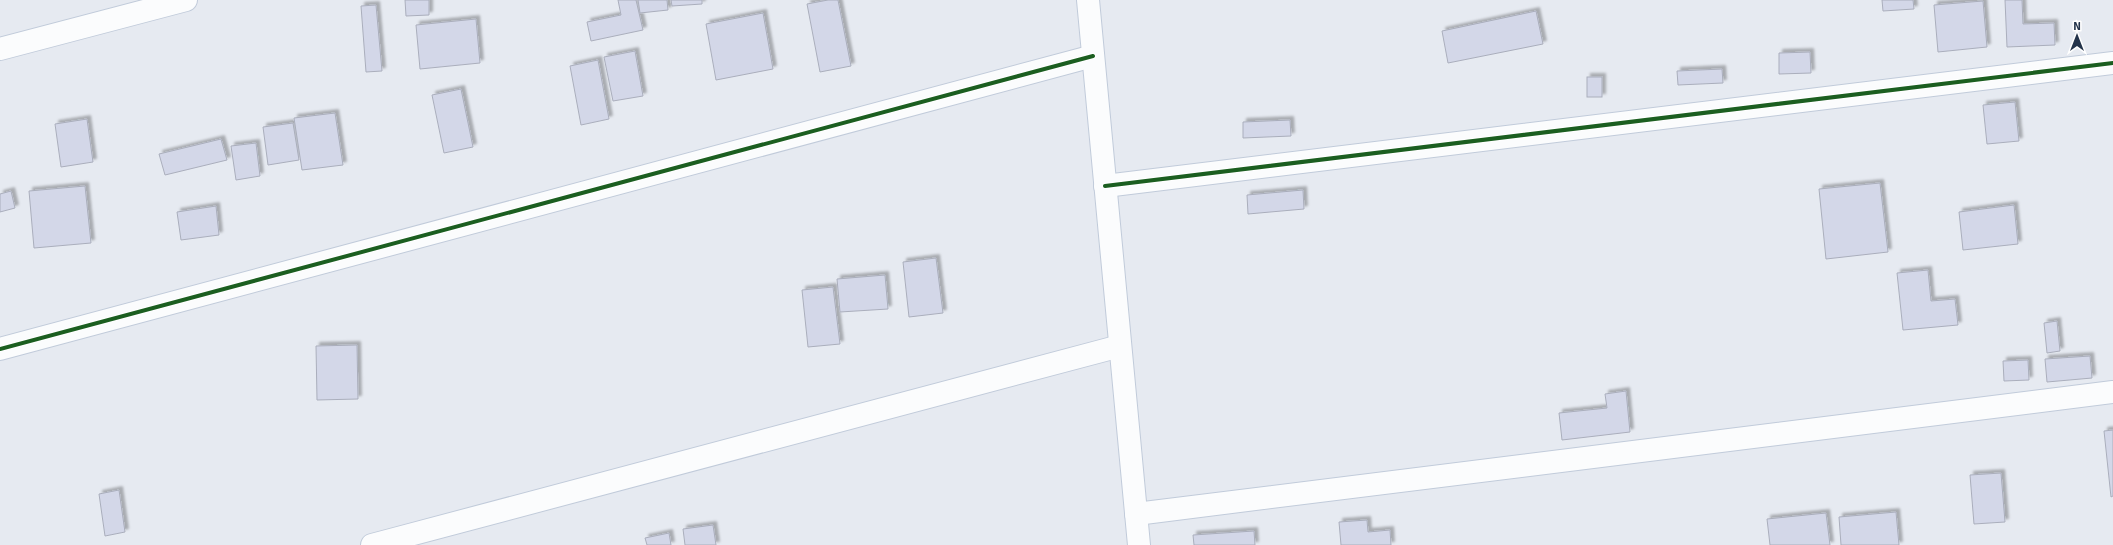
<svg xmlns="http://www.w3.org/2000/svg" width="2113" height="545" font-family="Signika,sans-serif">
	<defs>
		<filter id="shadow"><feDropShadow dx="3.5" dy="-3.5" stdDeviation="1" flood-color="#0004"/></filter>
	</defs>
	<rect width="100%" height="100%" fill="#e6eaf1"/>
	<g fill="#d3d7e8" stroke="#aaaebc" filter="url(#shadow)">
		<polygon points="405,0 429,0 429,15 406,16"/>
		<polygon points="618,0 636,0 643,30 591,41 587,22 621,15"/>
		<polygon points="638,0 667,0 668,10 640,13"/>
		<polygon points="671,0 702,0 702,4 672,6"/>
		<polygon points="828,0 838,0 851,66 820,72 807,4"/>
		<polygon points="1882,0 1913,0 1914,9 1883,11"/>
		<polygon points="2005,0 2022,0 2023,24 2054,23 2055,45 2007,47"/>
		<polygon points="1983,1 1987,47 1938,52 1934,5"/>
		<polygon points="376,5 382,71 366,72 361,6"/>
		<polygon points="1536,11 1543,44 1448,63 1442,31"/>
		<polygon points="763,13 773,69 716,80 706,24"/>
		<polygon points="476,19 480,63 420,69 416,25"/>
		<polygon points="635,51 643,96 613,101 604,57"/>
		<polygon points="1810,52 1811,73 1779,74 1779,53"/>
		<polygon points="598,60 609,119 581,125 570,66"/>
		<polygon points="1722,69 1723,83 1678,85 1677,71"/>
		<rect x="1587" y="77" width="15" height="20"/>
		<polygon points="461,89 473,147 444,153 432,95"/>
		<polygon points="2015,102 2019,141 1987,144 1983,105"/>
		<polygon points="335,113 343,165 302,170 294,118"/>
		<polygon points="87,119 93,162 61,167 55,124"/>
		<polygon points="1290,120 1291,136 1243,138 1243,122"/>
		<polygon points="293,123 299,160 268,165 263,127"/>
		<polygon points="221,139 227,160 165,175 159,154"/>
		<polygon points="256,143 260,176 236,180 231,146"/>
		<polygon points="1880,183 1888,252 1826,259 1819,189"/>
		<polygon points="85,186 91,243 34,248 29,191"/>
		<polygon points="1303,190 1304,209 1248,214 1247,195"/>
		<polygon points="11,191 15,208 0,212 0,194"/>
		<polygon points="2014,205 2018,244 1963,250 1959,212"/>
		<polygon points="216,206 219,235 181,240 177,212"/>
		<polygon points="936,258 943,313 909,317 903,262"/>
		<polygon points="1928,270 1931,301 1955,299 1958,325 1903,330 1897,273"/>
		<polygon points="885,275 888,309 840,312 837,279"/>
		<polygon points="833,287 840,344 808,347 802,290"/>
		<polygon points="2057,321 2060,351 2047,353 2044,323"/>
		<polygon points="357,345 358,399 317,400 316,346"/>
		<polygon points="2090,356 2092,378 2047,382 2045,359"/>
		<polygon points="2028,360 2029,380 2004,381 2003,361"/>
		<polygon points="1626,391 1630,432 1562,440 1559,413 1607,408 1605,394"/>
		<polygon points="2113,430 2113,496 2111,497 2104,431"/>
		<polygon points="2001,473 2005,522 1974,524 1970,475"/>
		<polygon points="119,490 125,532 105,536 99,494"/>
		<polygon points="1896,512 1899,545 1841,545 1839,517"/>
		<polygon points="1826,513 1830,545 1770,545 1767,519"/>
		<polygon points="1367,520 1368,532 1390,530 1391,545 1341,545 1339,522"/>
		<polygon points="713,525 716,545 685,545 683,529"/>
		<polygon points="1254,531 1255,545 1194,545 1193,535"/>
		<polygon points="669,533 671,545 647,545 645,538"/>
	</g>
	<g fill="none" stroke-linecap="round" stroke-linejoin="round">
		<defs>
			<g id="minor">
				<polyline points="1088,0 1139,545"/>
				<polyline points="0,49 186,0"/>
				<polyline points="1105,186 2113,63"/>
				<polyline points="0,349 1093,56"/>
				<polyline points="1136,514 2113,392"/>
				<polyline points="372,545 1120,346"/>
			</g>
		</defs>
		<use href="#minor" stroke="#c1cbda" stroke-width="24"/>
		<use href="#minor" stroke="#fbfcfd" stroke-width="22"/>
		<defs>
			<g id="cycleway">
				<polyline points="1105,186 2113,63"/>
				<polyline points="0,349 1093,56"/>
			</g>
		</defs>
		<use href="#cycleway" stroke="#fff" stroke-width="6"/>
		<use href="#cycleway" stroke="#1b5e20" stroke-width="4"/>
	</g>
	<g transform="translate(2077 36)" stroke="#ffffff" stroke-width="3" paint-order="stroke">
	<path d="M0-3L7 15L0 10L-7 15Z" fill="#24344b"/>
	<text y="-6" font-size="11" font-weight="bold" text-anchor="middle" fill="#24344b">N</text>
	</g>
</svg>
